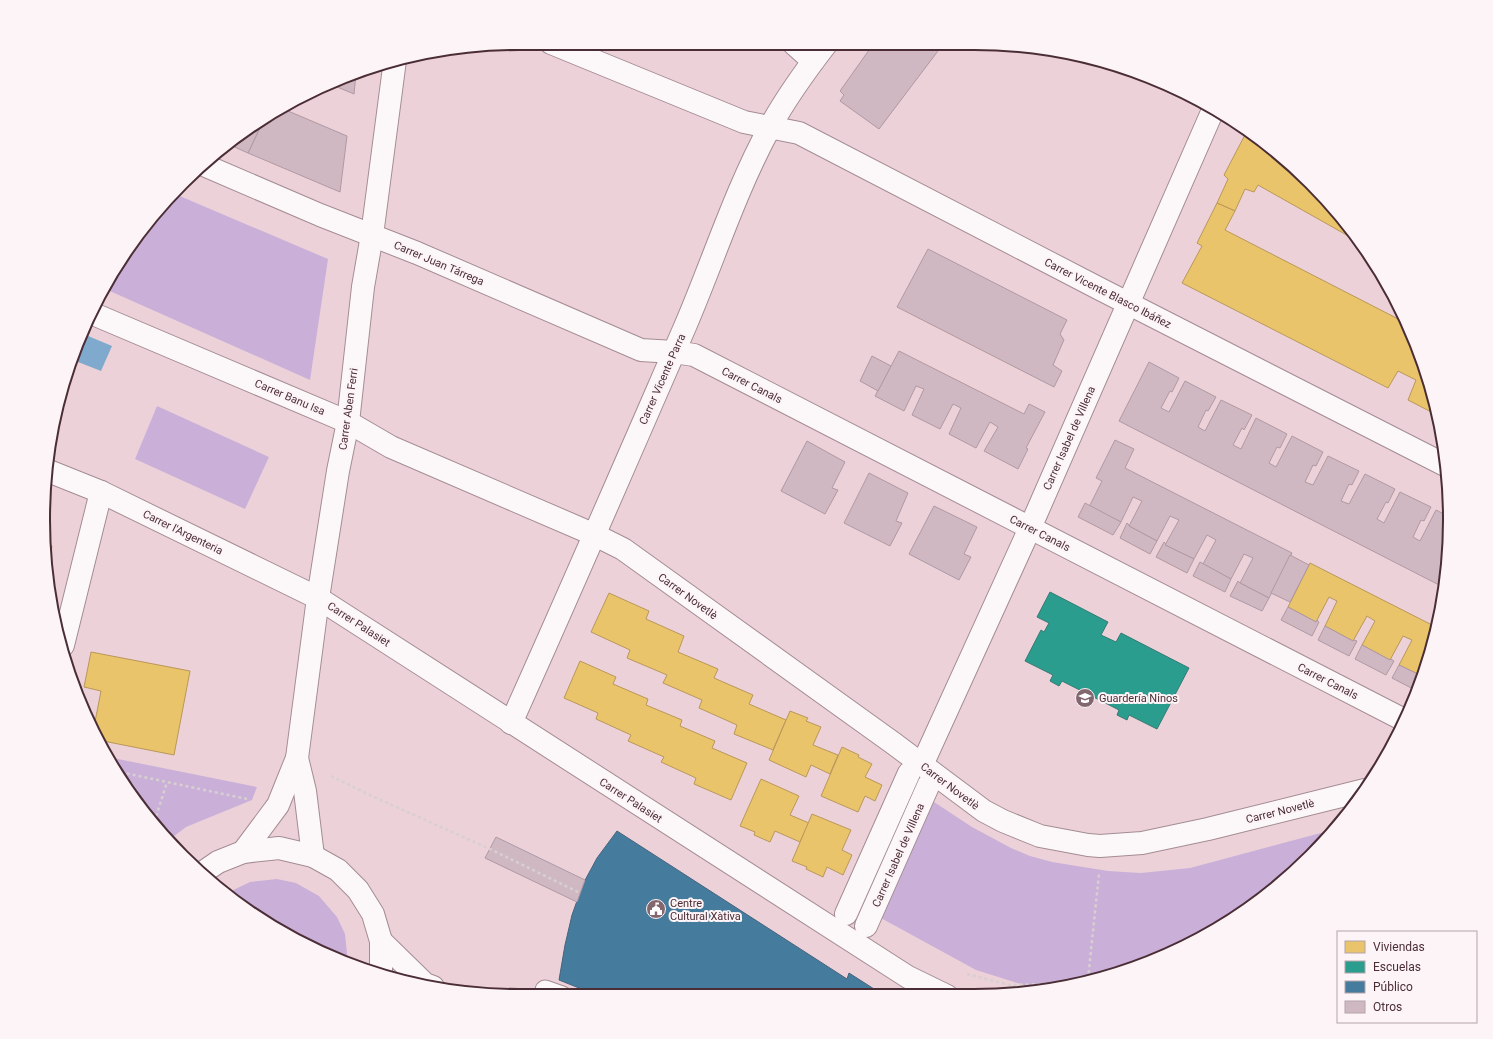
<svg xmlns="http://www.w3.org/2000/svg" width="1493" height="1039" font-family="Roboto,sans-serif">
	<rect width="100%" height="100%" fill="#ecd2d8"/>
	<g fill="#cab0d8">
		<polygon points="175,194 328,259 310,380 103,288 107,281 161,206"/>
		<polygon points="157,406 269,457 245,509 135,459"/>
		<polygon points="108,757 257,787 252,800 186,827 169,840 123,784"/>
		<polygon points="934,802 972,827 1011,848 1030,856 1052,862 1108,871 1141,873 1190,868 1332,830 1310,857 1238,916 1184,947 1066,987 1040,990 976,970 879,917"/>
		<polygon points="277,879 296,883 319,896 337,917 345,934 348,963 337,960 255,916 227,893 250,882"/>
	</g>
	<polygon fill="#80a9ce" points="81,333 112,346 101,371 73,360"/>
	<g fill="#e9c46a" stroke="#ba975a">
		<polygon points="1247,131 1263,141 1311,183 1359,242 1258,185 1254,192 1245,189 1235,211 1217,203 1228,179 1224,175"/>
		<polygon points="1217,203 1235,211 1225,230 1406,323 1414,337 1437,415 1408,400 1416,380 1398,371 1388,388 1182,283 1202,246 1197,243"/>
		<polygon points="46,545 52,546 48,569"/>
		<polygon points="1310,563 1436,627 1422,676 1399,665 1412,640 1403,636 1390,660 1362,645 1375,621 1367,616 1353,641 1325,626 1337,601 1329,597 1316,622 1288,607"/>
		<polygon points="609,593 649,611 646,619 684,636 678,652 718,669 714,678 753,695 749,704 786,720 773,750 734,734 737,725 699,708 702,700 663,683 667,675 627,658 630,650 591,632"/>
		<polygon points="91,652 190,671 174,755 98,740 93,732 101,691 84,687"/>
		<polygon points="580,661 616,677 613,684 648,699 646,705 682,720 680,726 715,741 712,748 747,763 731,800 694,784 696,778 661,762 664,757 628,741 631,735 596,719 598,713 564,698"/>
		<polygon points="790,711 808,718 806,721 821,727 813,745 838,755 830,774 811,765 806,777 769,760"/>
		<polygon points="842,747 859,755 858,757 872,764 865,777 882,785 875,801 865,796 858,812 821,796"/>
		<polygon points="761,779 799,796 790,815 809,823 800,842 775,831 770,842 754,835 755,832 740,826"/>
		<polygon points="812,814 851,830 842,850 852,855 843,875 827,867 823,877 806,869 807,867 792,861"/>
	</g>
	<polygon fill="#2a9d8f" stroke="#347b74" points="1050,592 1108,622 1101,635 1116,642 1121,633 1189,668 1157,729 1129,715 1127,720 1117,715 1119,710 1062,681 1059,686 1050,681 1053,675 1025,661 1041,630 1044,632 1049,623 1037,617"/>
	<polygon fill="#457b9d" stroke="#47647e" points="617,831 847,979 849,973 885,996 599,996 559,980 565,945 572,915 583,884 597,858"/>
	<g fill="#d0b8c3" stroke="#b099a3">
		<polygon points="874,43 944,43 879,129 840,101 844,95 840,91"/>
		<polygon points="356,74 354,94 330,84"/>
		<polygon points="281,108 347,136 340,192 248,153 265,117"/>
		<polygon points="265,117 248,153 230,145 255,123"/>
		<polygon points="928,249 1067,320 1060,334 1064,340 1063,342 1053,365 1062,371 1054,387 897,307"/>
		<polygon points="899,351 1024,414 1029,404 1045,412 1026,448 1028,449 1018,469 984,451 998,427 990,422 976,448 949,434 961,408 953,404 940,429 912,415 924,389 916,386 904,411 875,396"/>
		<polygon points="872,356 891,366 878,391 860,381"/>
		<polygon points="1149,362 1179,378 1172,392 1170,391 1161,408 1169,412 1185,381 1216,397 1208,411 1206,410 1198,427 1205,431 1221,400 1252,415 1244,430 1242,428 1233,445 1241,449 1256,418 1287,434 1280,448 1277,447 1269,463 1276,467 1292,436 1323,452 1316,466 1313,465 1305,482 1313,485 1328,456 1359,471 1352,485 1349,484 1341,501 1349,504 1365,474 1395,489 1388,503 1386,502 1377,519 1384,523 1400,492 1431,507 1424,521 1421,520 1413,537 1420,541 1436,510 1450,517 1443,587 1119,421"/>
		<polygon points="1115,440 1134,449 1125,468 1292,553 1269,598 1240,583 1253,558 1244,554 1231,579 1203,564 1216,540 1207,535 1194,559 1165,545 1179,520 1170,516 1157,541 1129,526 1142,501 1133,497 1121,522 1089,507 1102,481 1096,478"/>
		<polygon points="807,441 845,462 832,488 838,490 825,514 781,491"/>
		<polygon points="869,473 908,493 896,521 902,523 890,546 844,523"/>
		<polygon points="1085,503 1121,522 1113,535 1078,517"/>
		<polygon points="934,506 977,527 964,554 971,557 959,580 909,554"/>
		<polygon points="1127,523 1129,525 1129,526 1157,541 1150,554 1120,538"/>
		<polygon points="1164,542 1166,544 1165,545 1194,559 1187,573 1156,557"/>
		<polygon points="1290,555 1309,565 1290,602 1271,593"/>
		<polygon points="1200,562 1231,579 1225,592 1193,576"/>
		<polygon points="1238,581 1240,583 1269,598 1262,611 1230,596"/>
		<polygon points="1288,607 1316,622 1317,620 1319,622 1312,636 1281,620"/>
		<polygon points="1325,626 1353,641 1354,640 1357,641 1349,656 1318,640"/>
		<polygon points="1362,645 1390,660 1391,659 1394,661 1386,675 1355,659"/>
		<polygon points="1399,665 1422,676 1417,691 1392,678"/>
		<polygon points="496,837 585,880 577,902 485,858"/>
	</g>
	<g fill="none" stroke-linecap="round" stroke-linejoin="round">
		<defs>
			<polyline id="lane" points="545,990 562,996"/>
			<g id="street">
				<polyline points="551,43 744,122 799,133 1100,289 1445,465"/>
				<polyline points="793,43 813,61"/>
				<polyline points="206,166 320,215 417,253 641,350 674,352 694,355 1404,720"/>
				<polyline points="91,313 348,422 391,447 595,535 623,549 893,743 984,811 1003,821 1040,836 1088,845 1100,846 1142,843 1208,829 1365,790"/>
				<polyline points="46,470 101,492 318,598 908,977 947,996"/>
				<polyline points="63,645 101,492"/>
				<path d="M511,723C570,592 627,460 684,329C713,262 735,191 770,127C786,98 806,70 827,43"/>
				<polyline points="297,758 305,791 313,856"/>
				<polyline points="922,765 1030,528 1213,110"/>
				<polyline points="243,852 278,805 297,758 318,598 338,471 348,422 363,287 372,235 395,60"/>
				<polyline points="846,914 909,773"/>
				<polyline points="866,926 929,784"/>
			</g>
			<g id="secondary">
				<polyline points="202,873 218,862 243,852 279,848 313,856 338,870 358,890 373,914 381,941 381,973"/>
				<polyline points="381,941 425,984 433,987"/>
			</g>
		</defs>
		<use href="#lane" stroke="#a48c93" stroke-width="21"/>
		<use href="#street" stroke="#a48c93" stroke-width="24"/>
		<use href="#secondary" stroke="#a48c93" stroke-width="24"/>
		<g stroke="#d7cfd0" stroke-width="2.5" stroke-dasharray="3 3" stroke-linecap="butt">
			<polyline points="115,771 247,799"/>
			<polyline points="331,776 374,797 490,849 580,893"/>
			<polyline points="153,820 155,820 167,782"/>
			<polyline points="967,974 1010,985 1077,983"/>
			<polyline points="1088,979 1099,874"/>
		</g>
		<use href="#lane" stroke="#fcf8f9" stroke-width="19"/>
		<use href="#street" stroke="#fcf8f9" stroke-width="22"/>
		<use href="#secondary" stroke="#fcf8f9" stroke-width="22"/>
	</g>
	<defs>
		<symbol id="school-disc" viewBox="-11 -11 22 22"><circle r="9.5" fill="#83676f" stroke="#fcf4f6"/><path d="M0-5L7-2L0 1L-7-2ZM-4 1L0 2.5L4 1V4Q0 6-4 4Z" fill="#fff"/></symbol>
		<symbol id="civic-disc" viewBox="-11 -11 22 22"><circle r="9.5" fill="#83676f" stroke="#fcf4f6"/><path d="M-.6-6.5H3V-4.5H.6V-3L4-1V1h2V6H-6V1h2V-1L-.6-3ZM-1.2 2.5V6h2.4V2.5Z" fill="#fff"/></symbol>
	</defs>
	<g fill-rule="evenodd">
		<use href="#school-disc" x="1074" y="687" width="22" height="22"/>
		<use href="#civic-disc" x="645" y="898" width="22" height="22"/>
	</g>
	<g text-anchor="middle" stroke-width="4" stroke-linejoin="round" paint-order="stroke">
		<g font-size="11" fill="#4b2d36" stroke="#fcf4f6">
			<text transform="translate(439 263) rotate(23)" y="4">Carrer Juan Tárrega</text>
			<text transform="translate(1108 293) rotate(27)" y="4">Carrer Vicente Blasco Ibáñez</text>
			<text transform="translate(662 379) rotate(-66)" y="4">Carrer Vicente Parra</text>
			<text transform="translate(752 385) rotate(27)" y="4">Carrer Canals</text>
			<text transform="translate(290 397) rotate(23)" y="4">Carrer Banu Isa</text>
			<text transform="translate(348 409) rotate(-82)" y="4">Carrer Aben Ferri</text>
			<text transform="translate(1069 438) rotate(-66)" y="4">Carrer Isabel de Villena</text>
			<text transform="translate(183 532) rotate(26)" y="4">Carrer l'Argenteria</text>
			<text transform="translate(1040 533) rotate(27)" y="4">Carrer Canals</text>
			<text transform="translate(688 596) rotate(36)" y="4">Carrer Novetlè</text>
			<text transform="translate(359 624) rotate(33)" y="4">Carrer Palasiet</text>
			<text transform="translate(1328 681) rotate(27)" y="4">Carrer Canals</text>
			<text transform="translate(950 786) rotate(37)" y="4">Carrer Novetlè</text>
			<text transform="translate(631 800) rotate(33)" y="4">Carrer Palasiet</text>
			<text transform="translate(1280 811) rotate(-14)" y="4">Carrer Novetlè</text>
			<text transform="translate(898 855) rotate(-66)" y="4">Carrer Isabel de Villena</text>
		</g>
		<g font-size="11" fill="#4b2d36" stroke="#fcf4f6" text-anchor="start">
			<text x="1099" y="702">Guardería Ninos</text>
			<text x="670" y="907">Centre<tspan x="670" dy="13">Cultural Xàtiva</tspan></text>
		</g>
	</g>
	<path d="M0 0H1493V1039H0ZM519 50H974A469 469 0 0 1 1443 519V520A469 469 0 0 1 974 989H519A469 469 0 0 1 50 520V519A469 469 0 0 1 519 50Z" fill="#fcf4f6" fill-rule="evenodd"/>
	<path fill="none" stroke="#4b2d36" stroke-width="2" d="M519 50H974A469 469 0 0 1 1443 519V520A469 469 0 0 1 974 989H519A469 469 0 0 1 50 520V519A469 469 0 0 1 519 50Z"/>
	<rect x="1337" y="931" width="140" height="92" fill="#fcf4f6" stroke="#b5a4a9"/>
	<rect x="1345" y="941" width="20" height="12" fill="#e9c46a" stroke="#b5a4a9"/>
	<text x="1373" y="951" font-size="12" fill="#4b2d36">Viviendas</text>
	<rect x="1345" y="961" width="20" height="12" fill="#2a9d8f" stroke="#b5a4a9"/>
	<text x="1373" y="971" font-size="12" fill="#4b2d36">Escuelas</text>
	<rect x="1345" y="981" width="20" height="12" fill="#457b9d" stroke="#b5a4a9"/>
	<text x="1373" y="991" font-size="12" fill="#4b2d36">Público</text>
	<rect x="1345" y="1001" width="20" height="12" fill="#d0b8c3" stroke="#b5a4a9"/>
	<text x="1373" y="1011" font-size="12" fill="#4b2d36">Otros</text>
</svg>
